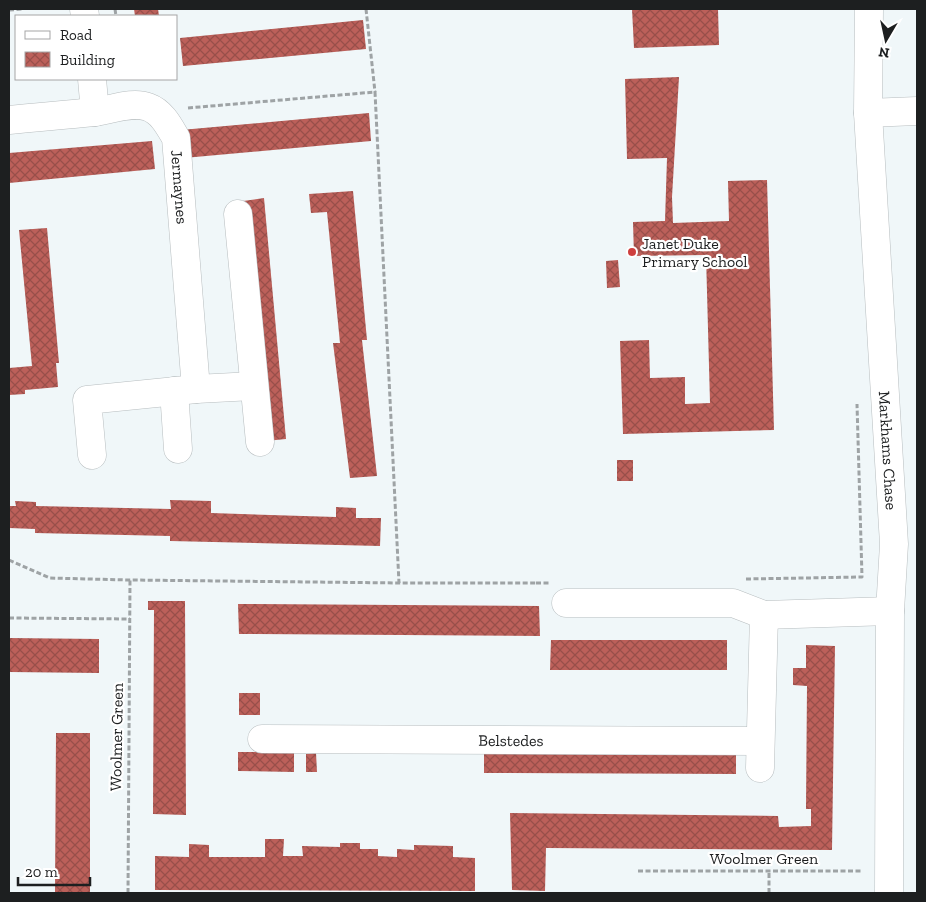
<svg xmlns="http://www.w3.org/2000/svg" width="926" height="902" font-family="'Zilla Slab',serif">
	<defs>
		<pattern id="building-cross-hatch" width="8" height="8" patternUnits="userSpaceOnUse" patternTransform="scale(1.25)"><rect width="8" height="8" fill="#bc605a"/><path d="M0 0l8 8M0 8l8-8" fill="none" stroke="#984f4a"/></pattern>
	</defs>
	<rect width="100%" height="100%" fill="#f0f7f9"/>
	<g fill="url(#building-cross-hatch)">
		<polygon points="134,9 158,9 159,16 135,16"/>
		<polygon points="632,9 718,9 719,45 634,48"/>
		<polygon points="363,20 366,49 183,66 180,38"/>
		<polygon points="679,77 672,197 673,223 729,221 728,181 767,180 774,430 623,434 620,341 649,340 650,378 685,377 685,404 710,403 706,255 634,256 633,222 665,221 667,158 627,159 625,79"/>
		<polygon points="369,113 371,141 184,158 181,130"/>
		<polygon points="152,141 155,169 9,183 9,153"/>
		<polygon points="353,191 367,340 362,340 377,476 350,478 333,343 340,343 327,212 311,213 309,194"/>
		<polygon points="264,198 286,439 266,441 243,201"/>
		<polygon points="47,228 59,363 56,363 58,387 25,390 25,394 9,395 9,368 32,366 19,230"/>
		<polygon points="618,260 620,287 607,288 606,261"/>
		<rect x="617" y="460" width="16" height="21"/>
		<polygon points="170,500 211,501 211,513 336,517 336,507 356,508 356,518 381,518 380,546 170,541 170,536 35,533 35,529 9,528 9,506 16,506 15,501 36,502 36,506 171,509"/>
		<polygon points="148,601 185,601 186,815 153,814 154,610 148,610"/>
		<polygon points="238,604 539,606 540,636 239,634"/>
		<polygon points="9,638 99,639 99,673 9,672"/>
		<polygon points="551,640 727,640 727,670 550,670"/>
		<polygon points="806,645 835,646 832,850 546,848 545,891 512,890 510,813 778,816 779,827 811,826 811,809 806,809 807,686 793,685 793,668 806,668"/>
		<rect x="239" y="693" width="21" height="22"/>
		<polygon points="56,733 90,733 90,893 55,893"/>
		<polygon points="484,751 736,754 736,774 484,773"/>
		<polygon points="238,752 294,752 294,772 238,771"/>
		<polygon points="316,753 317,772 306,772 306,754"/>
		<polygon points="265,839 284,839 283,856 303,856 302,846 340,847 340,843 360,843 360,849 378,849 378,856 397,857 397,849 414,850 414,845 453,846 453,857 475,858 475,891 155,890 155,856 189,857 189,844 209,845 209,857 265,857"/>
	</g>
	<g fill="none" stroke-linecap="round" stroke-linejoin="round">
		<defs>
			<g id="minor">
				<polyline points="84,9 85,16"/>
				<path id="s1" d="M869,9L868,113L894,544L890,611L889,893"/>
				<polyline points="92,79 95,112"/>
				<polyline points="868,113 917,111"/>
				<path id="s2" d="M9,120C37,117 66,115 94,112C111,110 132,101 148,107C162,112 169,126 176,138L196,389"/>
				<polyline points="238,214 260,442"/>
				<polyline points="174,391 178,449"/>
				<polyline points="92,455 87,400 196,389 253,386"/>
				<polyline points="566,603 733,603 764,615 890,611"/>
				<path id="s3" d="M262,739L760,741"/>
				<polyline points="760,768 764,615"/>
			</g>
		</defs>
		<use href="#minor" stroke="#b7bdbf" stroke-width="29"/>
		<g stroke="#9ea3a5" stroke-width="3" stroke-dasharray="5 2.5" stroke-linecap="butt">
			<polyline points="115,9 116,16"/>
			<polyline points="366,9 375,92"/>
			<polyline points="9,10 23,9"/>
			<polyline points="188,108 375,92 399,583"/>
			<polyline points="9,560 50,578 130,580 399,583 537,583"/>
			<polyline points="746,579 862,577 857,404"/>
			<polyline points="536,583 550,583"/>
			<polyline points="9,618 130,619"/>
			<polyline points="638,871 863,871"/>
			<polyline points="128,893 130,580"/>
			<polyline points="769,893 769,871"/>
		</g>
		<use href="#minor" stroke="#fff" stroke-width="28"/>
	</g>
	<circle fill="#ce3f3e" stroke="#fff" stroke-width="2" cx="632" cy="252" r="5"/>
	<g text-anchor="middle" stroke-width="4.5" stroke-linejoin="round" paint-order="stroke">
		<g font-size="16" fill="#1d1f20" stroke="#fff">
			<text dy="6" stroke="none"><textPath href="#s2" startOffset="232">Jermaynes</textPath></text>
			<text dy="6" stroke="none"><textPath href="#s1" startOffset="442">Markhams Chase</textPath></text>
			<text transform="translate(116 737) rotate(-89)" y="6">Woolmer Green</text>
			<text dy="6" stroke="none"><textPath href="#s3" startOffset="249">Belstedes</textPath></text>
			<text x="764" y="864">Woolmer Green</text>
		</g>
		<g font-size="16" fill="#1d1f20" stroke="#fff" text-anchor="start">
			<text x="642" y="249">Janet Duke<tspan x="642" dy="18">Primary School</tspan></text>
		</g>
	</g>
	<rect width="926" height="902" fill="none" stroke="#1d1f20" stroke-width="20"/>
	<rect x="15" y="15" width="162" height="65" fill="#ffffff" stroke="#a5a5a6"/>
	<rect x="25" y="31" width="25" height="8" fill="#ffffff" stroke="#a5a5a6"/>
	<text x="60" y="40" font-size="15" fill="#1d1f20">Road</text>
	<rect x="25" y="52" width="25" height="15" fill="url(#building-cross-hatch)" stroke="#a5a5a6"/>
	<text x="60" y="65" font-size="15" fill="#1d1f20">Building</text>
	<g transform="translate(886 40) rotate(189)" stroke="#ffffff" stroke-width="4" paint-order="stroke">
	<path d="M0-4L9 19L0 12L-9 19Z" fill="#1d1f20"/>
	<text y="-8" font-size="14" font-weight="bold" text-anchor="middle" fill="#1d1f20">N</text>
	</g>
	<path d="M18 877v8h72v-8" fill="none" stroke="#1d1f20" stroke-width="2.5"/>
	<text x="25" y="877" font-size="15" fill="#1d1f20" stroke="#ffffff" stroke-width="4" paint-order="stroke">20 m</text>
</svg>
